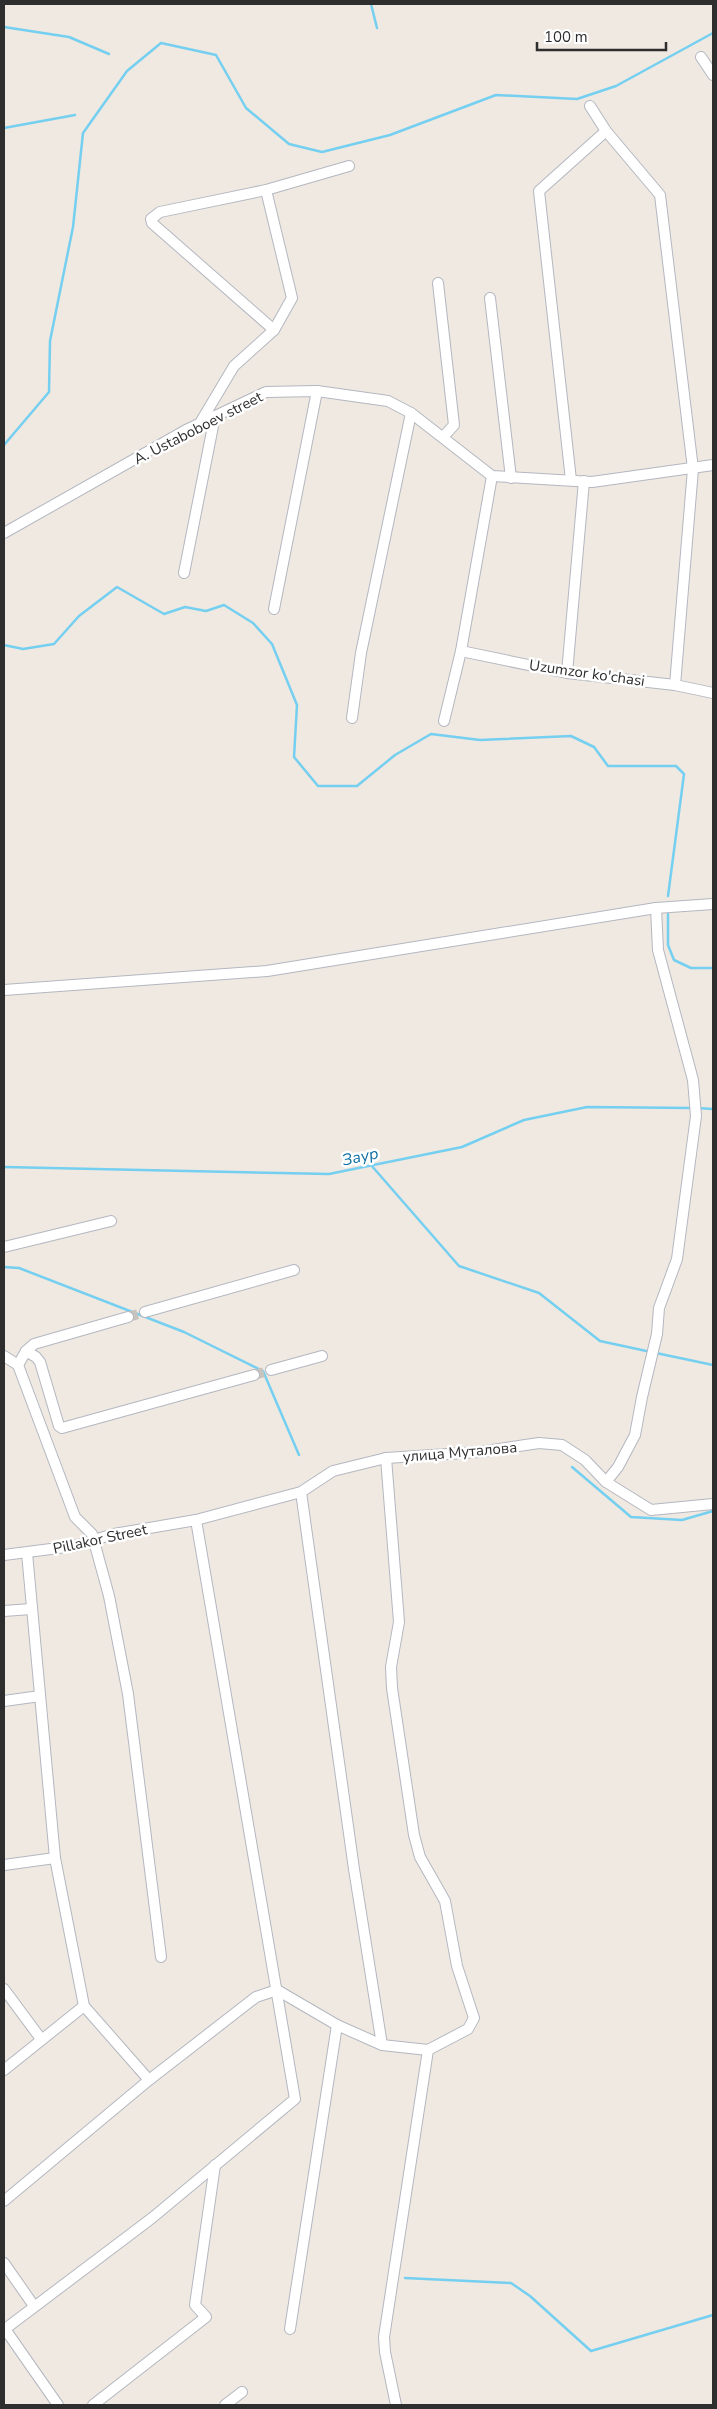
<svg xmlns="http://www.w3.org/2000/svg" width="717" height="2409" font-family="'Nunito Sans',sans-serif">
	<rect width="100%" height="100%" fill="#efe9e1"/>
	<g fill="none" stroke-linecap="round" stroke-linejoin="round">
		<g stroke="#75cff0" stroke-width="2.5">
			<polyline points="371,4 377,28"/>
			<polyline points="4,27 69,37 109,54"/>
			<polyline points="4,128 75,115"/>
			<polyline points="4,445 49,392 50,341 73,227 83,133 127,71 161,43 216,55 246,108 289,144 322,152 390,135 496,95 577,99 616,86 713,33"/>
			<polyline points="4,645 23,649 54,644 79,616 117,587 164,614 185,607 206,611 224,605 253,623 272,644 297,705 294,757 318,786 357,786 395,755 431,734 480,740 571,736 594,747 608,766 676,766 684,774 668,896"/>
			<polyline points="668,914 668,945 674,960 691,968 713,968"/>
			<polyline points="697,1108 713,1109"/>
			<polyline points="371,1165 459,1266 539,1293 600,1341 651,1352"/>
			<polyline points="4,1167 329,1174 462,1147 524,1120 587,1107 692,1108"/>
			<polyline points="4,1267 19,1268 184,1332 263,1371 299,1455"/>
			<polyline points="656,1353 713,1365"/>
			<polyline points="572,1467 631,1517 682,1520 713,1511"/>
			<polyline points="405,2278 511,2283 530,2296 591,2351 713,2315"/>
		</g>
		<g stroke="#c8c4bd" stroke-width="10" stroke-dasharray="10 5" stroke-linecap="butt">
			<polyline points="128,1317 145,1312"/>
			<polyline points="254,1375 271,1370"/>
		</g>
		<defs>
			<g id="minor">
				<polyline points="701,57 713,75"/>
				<polyline points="606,131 660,195 693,469 675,685"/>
				<polyline points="438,283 454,425 443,437"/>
				<polyline points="490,298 511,478"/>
				<polyline points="274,330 152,223 151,219 160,212 266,190 349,166"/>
				<polyline points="200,423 234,366 274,330 292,298 266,190"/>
				<polyline points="571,480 539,191 606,131 590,106"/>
				<polyline points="4,533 186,430 266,392 317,391 388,401 411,413 492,476 592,482 713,465"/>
				<polyline points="184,573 215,416"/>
				<polyline points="274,609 317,391"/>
				<polyline points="461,651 567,673 675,685 713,693"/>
				<polyline points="567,673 584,481"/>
				<polyline points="352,718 361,653 411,413"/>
				<polyline points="444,721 461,651 492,476"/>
				<polyline points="4,990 267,971 656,908 713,904"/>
				<polyline points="4,1247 111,1221"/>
				<polyline points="145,1312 294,1270"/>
				<polyline points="26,1351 36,1357 40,1362 59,1426 62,1428 254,1375"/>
				<polyline points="4,1356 18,1365 26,1351 34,1344 128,1317"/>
				<polyline points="18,1365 75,1517 92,1534 109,1596 128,1694 161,1957"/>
				<polyline points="271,1370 322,1356"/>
				<polyline points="606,1482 618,1467 635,1435 642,1397 657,1334 659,1308 677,1259 696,1116 693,1080 658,950 656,908"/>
				<polyline points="301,1492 354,1869 382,2045"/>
				<polyline points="27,1553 55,1858 84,2006 149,2080"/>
				<polyline points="4,1555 74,1546 114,1534 196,1520 301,1492 333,1471 386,1458 479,1452 539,1443 562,1445 585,1460 606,1482 651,1510 713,1504"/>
				<polyline points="4,1611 31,1609"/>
				<polyline points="4,1701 40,1696"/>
				<polyline points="4,1865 55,1858"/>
				<polyline points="4,1989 41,2039"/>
				<polyline points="4,2070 84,2006"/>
				<polyline points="4,2201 149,2080 256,1997 277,1990 337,2025 382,2045 428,2050 468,2029 474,2018 457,1966 445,1901 420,1857 414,1835 392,1688 391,1667 399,1622 386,1458"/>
				<polyline points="4,2263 34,2306"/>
				<polyline points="290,2329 337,2025"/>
				<polyline points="58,2405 5,2329 152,2218 295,2099 196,1520"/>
				<polyline points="93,2405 206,2317 195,2305 215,2165"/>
				<polyline points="225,2405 242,2392"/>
				<polyline points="396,2405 385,2352 384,2337 428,2050"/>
			</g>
		</defs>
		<use href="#minor" stroke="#b4b7c1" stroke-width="12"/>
		<use href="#minor" stroke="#fff" stroke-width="10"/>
	</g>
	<g text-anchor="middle" stroke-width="5" stroke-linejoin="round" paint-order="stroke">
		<g font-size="15" fill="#2e2e2e" stroke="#fff">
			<text transform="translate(198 428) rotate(-27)" y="5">A. Ustaboboev street</text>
			<text transform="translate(587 673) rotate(8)" y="5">Uzumzor ko'chasi</text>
			<text transform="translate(460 1452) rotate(-5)" y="5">улица Муталова</text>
			<text transform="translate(100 1539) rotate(-12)" y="5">Pillakor Street</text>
		</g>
		<g font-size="16" font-style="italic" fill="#0d6fa3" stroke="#fff">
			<text transform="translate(360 1156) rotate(-12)" y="6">Заур</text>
		</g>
	</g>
	<rect width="717" height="2409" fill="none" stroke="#2e2e2e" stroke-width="10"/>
	<path d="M537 42v8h129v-8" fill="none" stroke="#2e2e2e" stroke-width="2.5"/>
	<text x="544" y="42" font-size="15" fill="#2e2e2e" stroke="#ffffff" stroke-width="4" paint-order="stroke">100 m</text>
</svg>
